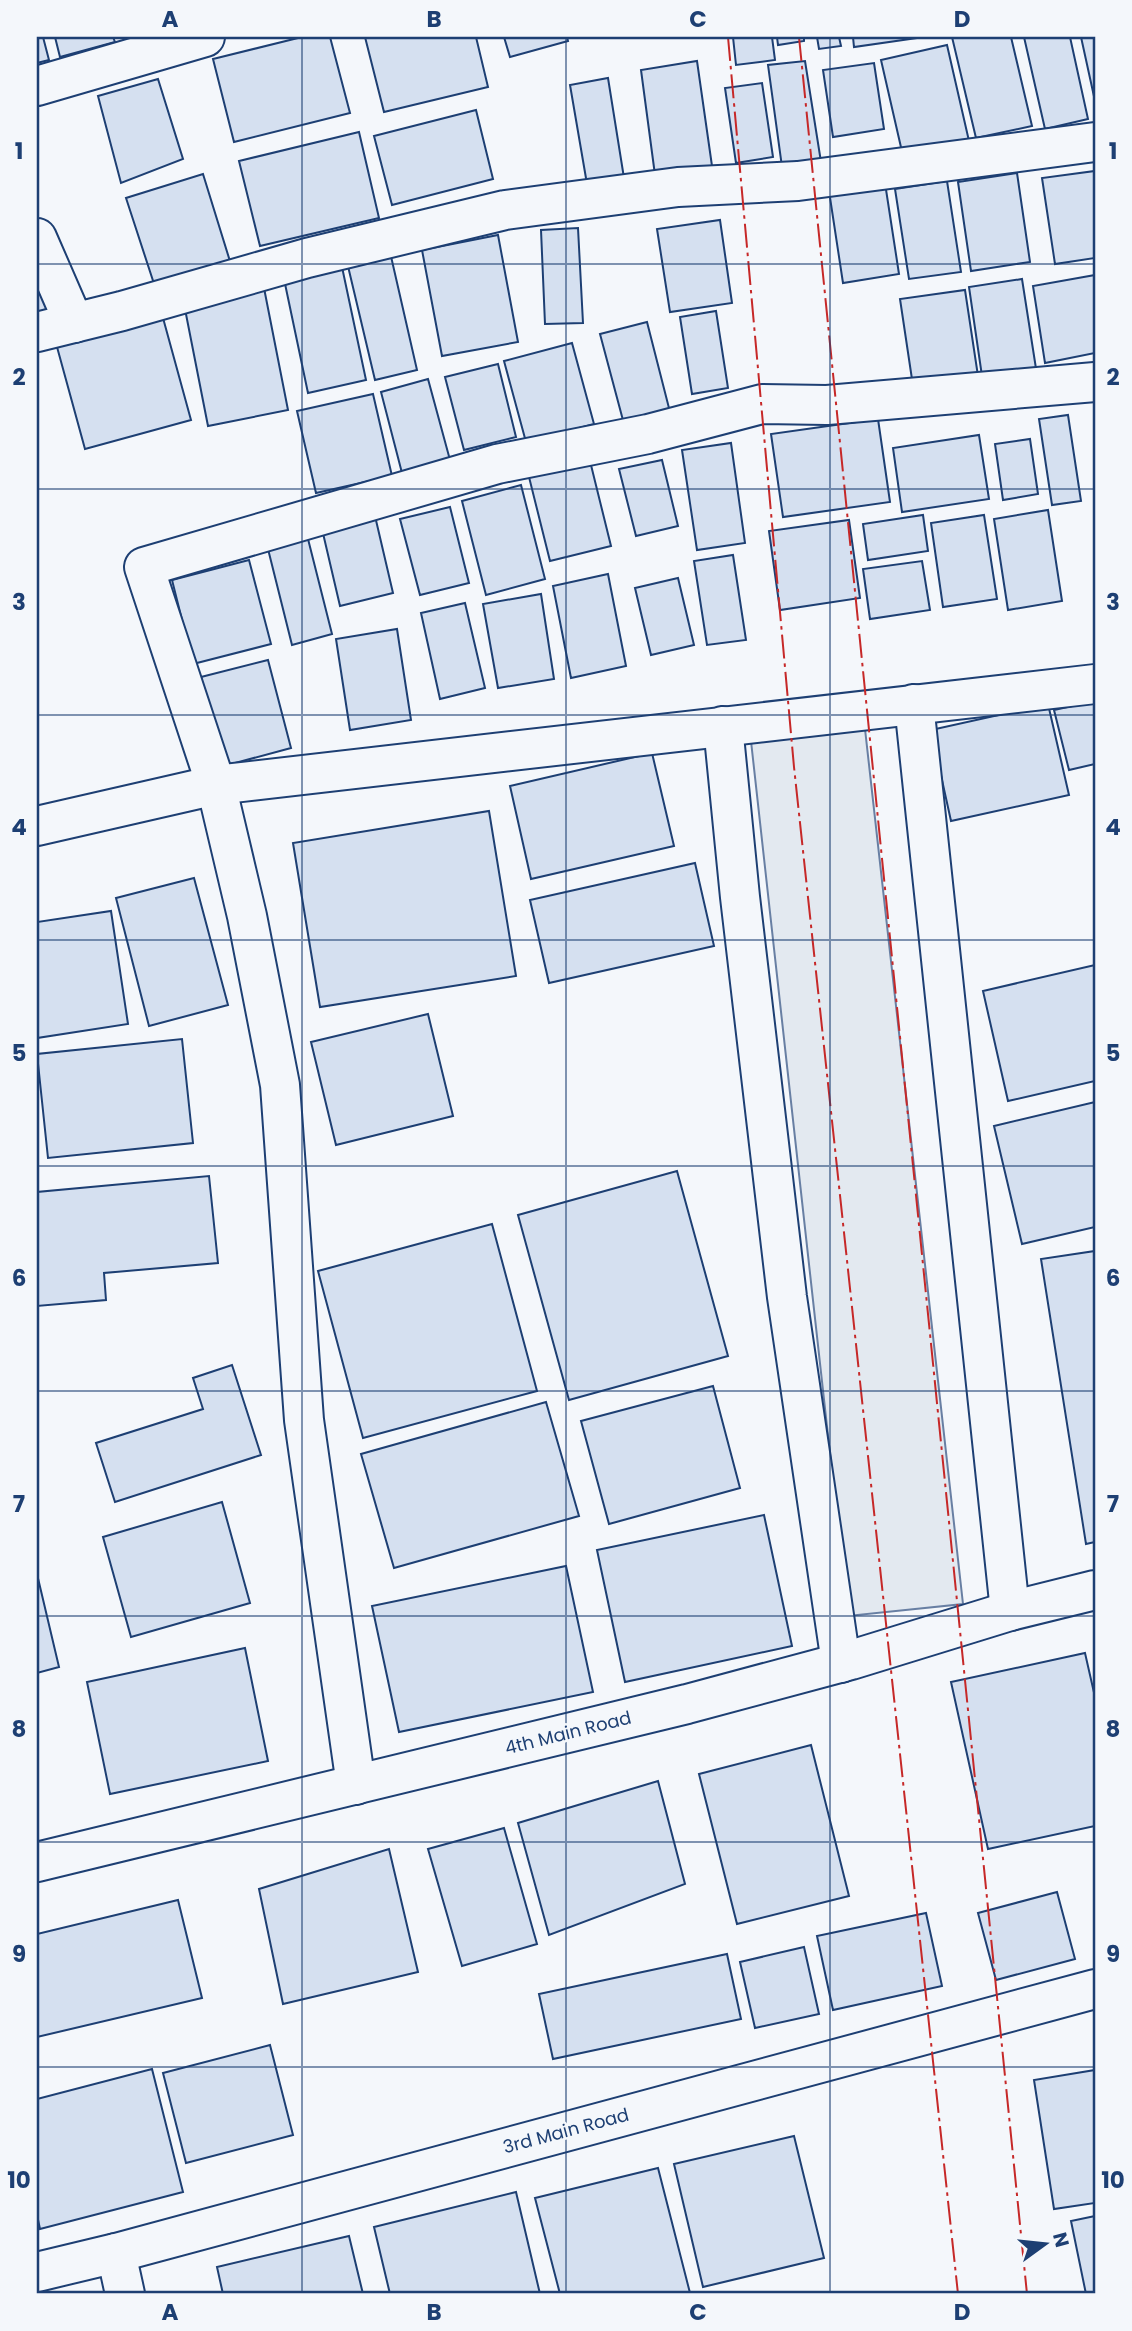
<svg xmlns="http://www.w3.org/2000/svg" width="1132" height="2331" font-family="Poppins,sans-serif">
	<rect width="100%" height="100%" fill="#f4f7fb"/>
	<polygon fill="#e3e9f0" stroke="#687fa3" stroke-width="2" points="864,720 963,1604 848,1616 750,732"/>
	<g fill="#d5e0f0" stroke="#1d3f73" stroke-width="2">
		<polygon points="37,37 43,37 49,60 37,63"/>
		<polygon points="55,37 113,37 115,42 60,57"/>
		<polygon points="302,37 330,37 350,113 234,142 213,59"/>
		<polygon points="365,37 476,37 488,87 384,112"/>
		<polygon points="504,37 567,37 568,41 510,57"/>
		<polygon points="733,37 772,37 775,60 736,65"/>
		<polygon points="777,37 804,37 804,41 778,45"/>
		<polygon points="817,37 839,37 841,46 819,49"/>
		<polygon points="853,37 924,37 854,47"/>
		<polygon points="952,37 1011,37 1032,126 976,138"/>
		<polygon points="1024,37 1070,37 1088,119 1045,129"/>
		<polygon points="1081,37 1095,37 1095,101"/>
		<polygon points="947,45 969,141 903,156 881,60"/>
		<polygon points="697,61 712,166 655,175 641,70"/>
		<polygon points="805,61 821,162 782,167 768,65"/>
		<polygon points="874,63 884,129 833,137 823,70"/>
		<polygon points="608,78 624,178 587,184 570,85"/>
		<polygon points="158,79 183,159 121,183 98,96"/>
		<polygon points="762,83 773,157 736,163 725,88"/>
		<polygon points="476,110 493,179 392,205 374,136"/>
		<polygon points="359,132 379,218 260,246 239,161"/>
		<polygon points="1095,171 1095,258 1055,264 1042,178"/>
		<polygon points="1017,173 1030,262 971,271 958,182"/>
		<polygon points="203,174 233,271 158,296 126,198"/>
		<polygon points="947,181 961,272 909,279 895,189"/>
		<polygon points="885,183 899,274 843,283 829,191"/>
		<polygon points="720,220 732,303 670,312 657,229"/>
		<polygon points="578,228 583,323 545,324 541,230"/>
		<polygon points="498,235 518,342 442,356 422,250"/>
		<polygon points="390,252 417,370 375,380 347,262"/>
		<polygon points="342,267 366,380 308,393 284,279"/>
		<polygon points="1095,275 1095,353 1045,363 1033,286"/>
		<polygon points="37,277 55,316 37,321"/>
		<polygon points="1022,279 1037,375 983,383 969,287"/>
		<polygon points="264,288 288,410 208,426 184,304"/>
		<polygon points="965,290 978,376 913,386 900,299"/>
		<polygon points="160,307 191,420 85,449 54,336"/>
		<polygon points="716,311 728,388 692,394 680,317"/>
		<polygon points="647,322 670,412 624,424 600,334"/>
		<polygon points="572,343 594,424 526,442 504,361"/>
		<polygon points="498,364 516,437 464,450 445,377"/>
		<polygon points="428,379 450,460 402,473 381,392"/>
		<polygon points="373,394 392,476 316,493 297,411"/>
		<polygon points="1068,415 1081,501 1052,505 1039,419"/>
		<polygon points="878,419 890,502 783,517 771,434"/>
		<polygon points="979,435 989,499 902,512 893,448"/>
		<polygon points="1030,439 1038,494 1003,500 995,444"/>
		<polygon points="731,443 745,543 697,550 682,450"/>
		<polygon points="662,460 678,526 636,536 619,469"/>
		<polygon points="590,461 611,546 550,561 529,477"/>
		<polygon points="521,485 545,579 486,595 462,501"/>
		<polygon points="450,507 469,583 420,595 400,519"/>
		<polygon points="1048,510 1062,601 1008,610 994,519"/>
		<polygon points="923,515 928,551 868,560 863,524"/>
		<polygon points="984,515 997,599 943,607 931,523"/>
		<polygon points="375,516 393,593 340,606 322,529"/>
		<polygon points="849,520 860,598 780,610 769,531"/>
		<polygon points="307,535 332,634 292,645 267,545"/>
		<polygon points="733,555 746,640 707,645 694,561"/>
		<polygon points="249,560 271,644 193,664 172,580"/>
		<polygon points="922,561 930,610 870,619 863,569"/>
		<polygon points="608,574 626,666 571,678 553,586"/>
		<polygon points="678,578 694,645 651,655 635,588"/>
		<polygon points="541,594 554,679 498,688 483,604"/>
		<polygon points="465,603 485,688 440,699 421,613"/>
		<polygon points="397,629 411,720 350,730 336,639"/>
		<polygon points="268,660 291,748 224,766 201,677"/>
		<polygon points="1095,701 1095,764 1069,770 1054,710"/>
		<polygon points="1048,704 1069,795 951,821 931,730"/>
		<polygon points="652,753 674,846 531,879 510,786"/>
		<polygon points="489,811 516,976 320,1007 293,843"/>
		<polygon points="695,863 714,946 549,983 530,900"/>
		<polygon points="194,878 228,1005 149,1026 116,898"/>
		<polygon points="111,911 128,1024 37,1038 37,922"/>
		<polygon points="1095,965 1095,1081 1008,1101 983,991"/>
		<polygon points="428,1014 453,1116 336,1145 311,1042"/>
		<polygon points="182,1039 193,1143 48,1158 37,1054"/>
		<polygon points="1095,1102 1095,1227 1022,1244 994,1126"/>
		<polygon points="677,1171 728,1356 569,1400 518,1215"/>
		<polygon points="209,1176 218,1263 104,1273 106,1300 37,1306 37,1192"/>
		<polygon points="492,1224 537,1391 363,1438 318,1271"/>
		<polygon points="1095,1251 1095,1542 1086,1544 1041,1259"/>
		<polygon points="232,1365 261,1455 115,1502 96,1443 203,1409 193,1378"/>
		<polygon points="713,1386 740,1488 609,1524 581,1421"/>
		<polygon points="546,1402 579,1516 394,1568 361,1454"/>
		<polygon points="222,1502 250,1603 131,1637 103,1537"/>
		<polygon points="764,1515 792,1646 625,1682 597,1550"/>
		<polygon points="566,1566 593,1692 399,1732 372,1606"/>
		<polygon points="37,1574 59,1667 37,1673"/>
		<polygon points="245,1648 268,1761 110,1794 87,1682"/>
		<polygon points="1085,1653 1095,1697 1095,1826 988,1849 951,1682"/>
		<polygon points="811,1745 849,1896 737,1924 699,1774"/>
		<polygon points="658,1781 685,1884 549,1935 518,1823"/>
		<polygon points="504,1828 537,1944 462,1966 428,1849"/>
		<polygon points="389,1849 418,1972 283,2004 259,1889"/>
		<polygon points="1057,1892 1075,1959 996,1980 978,1913"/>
		<polygon points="178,1900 202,1998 37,2037 37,1934"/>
		<polygon points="926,1913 942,1986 833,2010 817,1936"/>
		<polygon points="804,1947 819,2014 755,2028 740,1962"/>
		<polygon points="727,1954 741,2019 553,2059 539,1994"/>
		<polygon points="270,2045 293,2135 186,2163 163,2073"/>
		<polygon points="152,2069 183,2192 40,2229 37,2215 37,2099"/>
		<polygon points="1095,2070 1095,2203 1054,2209 1034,2080"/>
		<polygon points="794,2136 824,2258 703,2287 674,2164"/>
		<polygon points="658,2168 690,2293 560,2294 535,2198"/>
		<polygon points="516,2192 540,2294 390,2294 374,2227"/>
		<polygon points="1095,2216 1095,2294 1086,2294 1071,2221"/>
		<polygon points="349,2236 363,2294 223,2294 217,2267"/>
	</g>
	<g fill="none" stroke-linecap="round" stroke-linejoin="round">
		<defs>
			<g id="minor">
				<polyline points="37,86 205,37"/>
				<polyline points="37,238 74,323"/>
				<polyline points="37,332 122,311 307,258 505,210 678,187 798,181 1095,142"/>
				<polyline points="914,704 1010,1611"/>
				<polyline points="723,726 740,897 787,1297 841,1663"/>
				<polyline points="37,826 216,785 1095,684"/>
				<polyline points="356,1785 304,1420 280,1085 247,916 216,785 144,567 497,464 648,434 762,404 827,405 1095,382"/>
				<polyline points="37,1862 687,1704 851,1660 1010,1611 1095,1590"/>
				<polyline points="116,2253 125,2294"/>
				<polyline points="37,2272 116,2253 1095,1989"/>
			</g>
		</defs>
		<use href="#minor" stroke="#1d3f73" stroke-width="42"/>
		<use href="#minor" stroke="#f4f7fb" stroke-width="38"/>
		<g stroke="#c62828" stroke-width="2" stroke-dasharray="24 5 3.5 5" stroke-linecap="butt">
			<polyline points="728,37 794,767 958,2294"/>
			<polyline points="799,37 1027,2294"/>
		</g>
	</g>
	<path fill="none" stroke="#1d3f73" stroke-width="2" stroke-opacity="0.55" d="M302,37V2294M566,37V2294M830,37V2294M37,264H1095M37,489H1095M37,715H1095M37,940H1095M37,1166H1095M37,1391H1095M37,1616H1095M37,1842H1095M37,2067H1095"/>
	<g text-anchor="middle" stroke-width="5" stroke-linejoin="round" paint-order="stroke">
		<g font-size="18" fill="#1d3f73" stroke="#f4f7fb">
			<text transform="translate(568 1733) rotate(-14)" y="6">4th Main Road</text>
			<text transform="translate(566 2131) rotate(-15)" y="6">3rd Main Road</text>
		</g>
	</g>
	<rect width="1132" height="2331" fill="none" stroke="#f4f7fb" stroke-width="77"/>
	<g transform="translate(1045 2244) rotate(75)" stroke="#f4f7fb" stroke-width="5" paint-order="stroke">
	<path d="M0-5L12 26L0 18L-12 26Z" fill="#1d3f73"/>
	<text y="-10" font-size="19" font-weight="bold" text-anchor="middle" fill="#1d3f73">N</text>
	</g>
	<rect x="38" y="38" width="1056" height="2254" fill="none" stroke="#1d3f73" stroke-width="2.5"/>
	<g font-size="23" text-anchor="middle" font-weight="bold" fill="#1d3f73">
		<text x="170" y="27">A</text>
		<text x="434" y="27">B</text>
		<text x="698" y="27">C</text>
		<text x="962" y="27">D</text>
		<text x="19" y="159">1</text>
		<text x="1113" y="159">1</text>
		<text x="19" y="385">2</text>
		<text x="1113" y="385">2</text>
		<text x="19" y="610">3</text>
		<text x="1113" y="610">3</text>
		<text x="19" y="835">4</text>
		<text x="1113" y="835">4</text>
		<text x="19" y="1061">5</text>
		<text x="1113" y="1061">5</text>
		<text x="19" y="1286">6</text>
		<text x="1113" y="1286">6</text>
		<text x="19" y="1512">7</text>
		<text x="1113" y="1512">7</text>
		<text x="19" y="1737">8</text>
		<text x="1113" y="1737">8</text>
		<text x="19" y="1962">9</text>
		<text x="1113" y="1962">9</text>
		<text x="19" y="2188">10</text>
		<text x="1113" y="2188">10</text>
		<text x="170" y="2320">A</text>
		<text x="434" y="2320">B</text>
		<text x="698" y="2320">C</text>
		<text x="962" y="2320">D</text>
	</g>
</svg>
